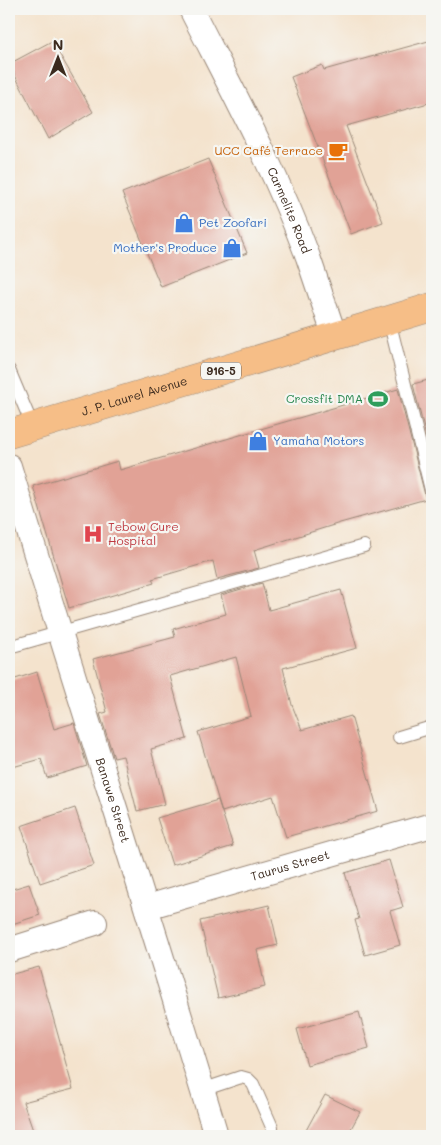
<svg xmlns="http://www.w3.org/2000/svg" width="441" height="1145" font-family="Mali,sans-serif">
	<rect width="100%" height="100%" fill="#f6f6f2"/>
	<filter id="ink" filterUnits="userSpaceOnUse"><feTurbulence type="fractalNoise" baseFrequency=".02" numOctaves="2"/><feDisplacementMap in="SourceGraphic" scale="10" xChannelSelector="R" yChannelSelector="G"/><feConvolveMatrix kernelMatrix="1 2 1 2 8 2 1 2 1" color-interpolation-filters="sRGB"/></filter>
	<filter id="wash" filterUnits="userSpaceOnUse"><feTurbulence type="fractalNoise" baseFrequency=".0096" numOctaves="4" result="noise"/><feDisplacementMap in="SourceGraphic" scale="20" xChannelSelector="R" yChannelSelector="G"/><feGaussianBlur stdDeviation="1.12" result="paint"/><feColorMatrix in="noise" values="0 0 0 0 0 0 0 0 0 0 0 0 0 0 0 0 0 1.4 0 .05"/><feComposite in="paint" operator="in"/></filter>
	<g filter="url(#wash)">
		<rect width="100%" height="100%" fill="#f4e3cd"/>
		<g id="blocks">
			<g fill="#e1a296">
				<polygon points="432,40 432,102 346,126 383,222 351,234 291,77 322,65 324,70"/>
				<polygon points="52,41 93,112 48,139 9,64"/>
				<polygon points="208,159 247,253 161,287 122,193"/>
				<polygon points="432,379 432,461 413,384"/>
				<polygon points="398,389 426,499 340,523 254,550 259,568 217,579 213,561 152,579 154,583 69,608 33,486 118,461 120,470"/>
				<polygon points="262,583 269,610 341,590 357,648 283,668 292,705 302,730 351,716 378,811 286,837 273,796 222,812 198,732 251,716 236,657 170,676 187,739 151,749 165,804 137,811 123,756 114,758 100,714 107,712 93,659 175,637 173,629 226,614 221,595"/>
				<polygon points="37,672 54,729 74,723 87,766 47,778 41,759 9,768 9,681"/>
				<polygon points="218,800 233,846 172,865 157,818"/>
				<polygon points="75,808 94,865 40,883 21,826"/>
				<polygon points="389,860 403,907 390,911 400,945 365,955 355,920 359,919 345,873"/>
				<polygon points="29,884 40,915 9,925 9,890"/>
				<polygon points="269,905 278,945 257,950 265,987 218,998 200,921"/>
				<polygon points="39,967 73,1089 23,1102 35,1136 9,1136 9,975"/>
				<polygon points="359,1012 369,1048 307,1065 297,1029"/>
				<polygon points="325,1095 360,1112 347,1136 303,1136"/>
			</g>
		</g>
	</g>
	<g filter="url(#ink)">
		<use href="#blocks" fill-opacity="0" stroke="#988676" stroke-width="1"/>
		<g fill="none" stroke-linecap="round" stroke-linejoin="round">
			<defs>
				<g id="service">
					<polyline points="389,320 432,494"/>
					<polyline points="9,370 33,427"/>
					<polyline points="9,647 364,546"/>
					<polyline points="399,737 432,727"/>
					<polyline points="202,1090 241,1077 248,1079 253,1084 272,1127"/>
				</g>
				<g id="minor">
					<path id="s1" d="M191,9C232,90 276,171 308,257C317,283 326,310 335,337"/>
					<path id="s2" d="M9,466C76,689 149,911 216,1135"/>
					<path id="s3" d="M147,907L432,825"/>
					<polyline points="9,950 95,923"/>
				</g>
				<g id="primary">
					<path id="s4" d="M9,434L432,307"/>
				</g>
			</defs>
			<use href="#service" stroke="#988676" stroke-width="14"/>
			<use href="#minor" stroke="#988676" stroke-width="26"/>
			<use href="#primary" stroke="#988676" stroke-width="29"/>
			<use href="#service" stroke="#fff" stroke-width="12"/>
			<use href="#minor" stroke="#fff" stroke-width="24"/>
			<use href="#primary" stroke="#f6be87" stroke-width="28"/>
		</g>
	</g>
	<defs>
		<symbol id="cafe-bare" viewBox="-9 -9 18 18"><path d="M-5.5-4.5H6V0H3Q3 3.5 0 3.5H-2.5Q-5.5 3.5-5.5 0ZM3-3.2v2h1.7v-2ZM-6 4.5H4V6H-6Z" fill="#e8710a" stroke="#f6f6f2" stroke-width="2.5" paint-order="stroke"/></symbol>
		<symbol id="shop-bare" viewBox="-9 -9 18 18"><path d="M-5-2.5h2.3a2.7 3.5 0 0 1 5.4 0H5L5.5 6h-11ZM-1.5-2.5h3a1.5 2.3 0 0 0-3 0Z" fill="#3f7fe0" stroke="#f6f6f2" stroke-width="2.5" paint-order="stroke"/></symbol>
		<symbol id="stadium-bare" viewBox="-9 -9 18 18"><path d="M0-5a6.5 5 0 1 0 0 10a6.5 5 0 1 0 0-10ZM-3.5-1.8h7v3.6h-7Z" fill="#2e9e5b" stroke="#f6f6f2" stroke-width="2.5" paint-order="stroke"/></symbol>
		<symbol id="hospital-bare" viewBox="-9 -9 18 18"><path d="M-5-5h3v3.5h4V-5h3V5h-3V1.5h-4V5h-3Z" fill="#e0444e" stroke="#f6f6f2" stroke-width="2.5" paint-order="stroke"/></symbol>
	</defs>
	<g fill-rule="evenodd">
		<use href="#cafe-bare" x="324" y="137" width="28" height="28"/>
		<use href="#shop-bare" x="170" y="209" width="28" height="28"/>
		<use href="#shop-bare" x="218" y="234" width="28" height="28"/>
		<use href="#stadium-bare" x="364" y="385" width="28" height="28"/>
		<use href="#shop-bare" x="244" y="427" width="28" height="28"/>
		<use href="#hospital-bare" x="79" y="520" width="28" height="28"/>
	</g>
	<g text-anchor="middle" stroke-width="4.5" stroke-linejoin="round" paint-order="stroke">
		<rect fill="#f6f6f2" stroke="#73675e" stroke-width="1" x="201" y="362.5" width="40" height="17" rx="4"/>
		<g font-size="11" font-weight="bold" fill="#3b2a1e">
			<text x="221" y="375">916-5</text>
		</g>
		<g font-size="12" fill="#c56008" stroke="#f6f6f2" text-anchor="end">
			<text x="323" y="155">UCC Café Terrace</text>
		</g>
		<g font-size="12" fill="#3b2a1e" stroke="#f6f6f2">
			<text dy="4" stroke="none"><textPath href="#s1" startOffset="224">Carmelite Road</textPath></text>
			<text dy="4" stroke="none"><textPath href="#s4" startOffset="131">J. P. Laurel Avenue</textPath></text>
			<text dy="4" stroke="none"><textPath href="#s2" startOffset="350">Banawe Street</textPath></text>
			<text dy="4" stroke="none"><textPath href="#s3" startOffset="149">Taurus Street</textPath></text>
		</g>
		<g font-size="12" fill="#366cbe" stroke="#f6f6f2" text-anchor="start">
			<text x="199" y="227">Pet Zoofari</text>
			<text x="217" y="252" text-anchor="end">Mother's Produce</text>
			<text x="273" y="445">Yamaha Motors</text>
		</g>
		<g font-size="12" fill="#27864d" stroke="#f6f6f2" text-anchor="end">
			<text x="363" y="403">Crossfit DMA</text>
		</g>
		<g font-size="12" fill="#be3a42" stroke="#f6f6f2" text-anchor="start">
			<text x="108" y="531">Tebow Cure<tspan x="108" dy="14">Hospital</tspan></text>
		</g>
	</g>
	<rect width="441" height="1145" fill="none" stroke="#f6f6f2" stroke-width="30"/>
	<g transform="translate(58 58)" stroke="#f6f6f2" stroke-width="4" paint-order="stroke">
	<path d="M0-4L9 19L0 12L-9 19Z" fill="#3b2a1e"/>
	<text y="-8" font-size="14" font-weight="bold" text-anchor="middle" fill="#3b2a1e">N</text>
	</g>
</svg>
